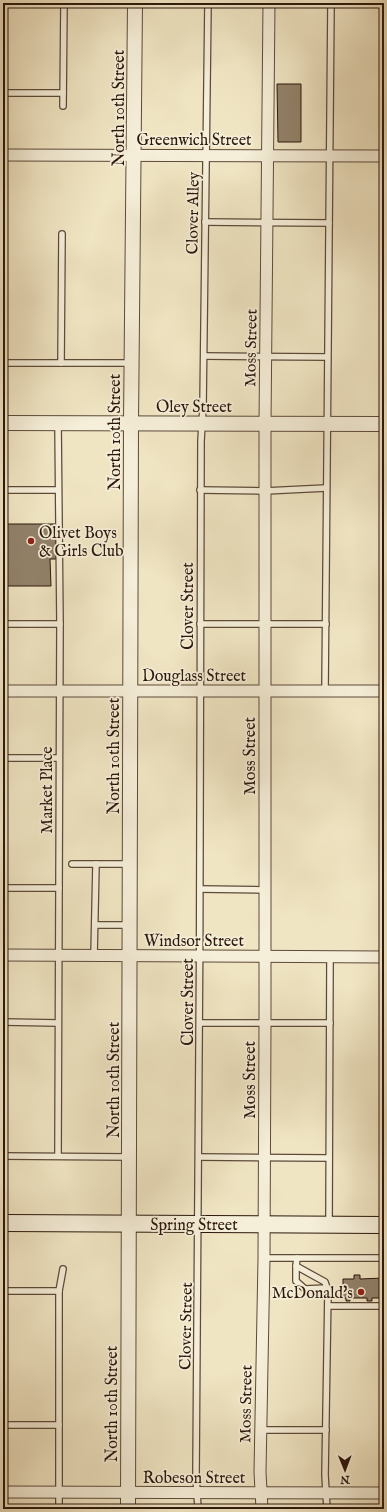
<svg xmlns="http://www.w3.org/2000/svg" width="387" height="1512" font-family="'IM FELL English',serif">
	<rect width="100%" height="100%" fill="#f0e5c3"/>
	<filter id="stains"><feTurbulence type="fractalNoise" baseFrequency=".005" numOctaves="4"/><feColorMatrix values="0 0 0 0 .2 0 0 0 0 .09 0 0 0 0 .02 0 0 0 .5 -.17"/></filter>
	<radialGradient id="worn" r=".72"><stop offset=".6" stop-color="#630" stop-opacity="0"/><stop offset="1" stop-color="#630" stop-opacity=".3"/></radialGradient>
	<g fill="#92826b" stroke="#2c170c">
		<polygon points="277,84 301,84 301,142 278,142"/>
		<polygon points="6,524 56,524 56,559 50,559 51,586 6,586"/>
		<polygon points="354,1275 360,1275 360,1279 383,1278 383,1298 372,1298 372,1301 367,1301 367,1298 350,1298 350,1301 346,1301 346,1298 340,1298 339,1286 343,1286 343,1279 354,1279"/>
	</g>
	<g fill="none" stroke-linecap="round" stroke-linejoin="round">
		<defs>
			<g id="service">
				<polyline points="3,93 63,93"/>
				<polyline points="63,106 64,3"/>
				<polyline points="205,222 329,223"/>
				<polyline points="204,356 327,357"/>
				<polyline points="3,363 132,363"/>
				<polyline points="61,363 62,234"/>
				<polyline points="3,490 58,490"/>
				<polyline points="200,490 265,491 326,488"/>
				<polyline points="3,624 60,624"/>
				<polyline points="200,624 326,624"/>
				<polyline points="325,691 331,3"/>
				<polyline points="3,758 59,758"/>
				<polyline points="72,864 130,864"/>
				<polyline points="3,888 59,888"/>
				<polyline points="200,889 265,890"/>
				<polyline points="95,925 129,925"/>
				<polyline points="94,956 96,864"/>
				<polyline points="3,1022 58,1023"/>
				<polyline points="200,1023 330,1023"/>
				<polyline points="3,1156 129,1157"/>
				<polyline points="58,1156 60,624 58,423"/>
				<polyline points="199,1157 329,1158"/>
				<polyline points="329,1223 330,957"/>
				<polyline points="264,1258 384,1258"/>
				<polyline points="297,1258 296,1266 325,1282 328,1291 325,1475 327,1509"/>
				<polyline points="296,1266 296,1281 305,1289 327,1288"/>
				<polyline points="3,1291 59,1291"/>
				<polyline points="328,1306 384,1306"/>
				<polyline points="3,1425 59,1425"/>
				<polyline points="261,1430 326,1430"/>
				<polyline points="59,1509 59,1291 63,1269"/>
				<path d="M198,1509L196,1475C200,1130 200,786 201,441L203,407L208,3"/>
			</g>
			<g id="minor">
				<polyline points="3,155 384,156"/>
				<polyline points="3,691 384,691"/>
				<polyline points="3,955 384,957"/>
				<polyline points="3,1492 384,1493"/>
				<polyline points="262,1509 260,1472 264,1258 265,1023 265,424 269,3"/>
			</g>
			<g id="tertiary">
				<polyline points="3,423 384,424"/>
				<polyline points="128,1509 131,423 135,3"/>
			</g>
			<polyline id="secondary" points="3,1223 384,1225"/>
		</defs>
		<use href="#service" stroke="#5d4a3a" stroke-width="8"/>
		<use href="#minor" stroke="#5d4a3a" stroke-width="13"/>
		<use href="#tertiary" stroke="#5d4a3a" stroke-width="16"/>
		<use href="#secondary" stroke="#2c170c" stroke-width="18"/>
		<use href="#service" stroke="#f5eed8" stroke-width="5.5"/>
		<use href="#minor" stroke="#f5eed8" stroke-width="11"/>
		<use href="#tertiary" stroke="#f5eed8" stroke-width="14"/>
		<use href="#secondary" stroke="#f5eed8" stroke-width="16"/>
	</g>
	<g fill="#8f2418" stroke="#f5eed8" stroke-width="1.5">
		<circle cx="31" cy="541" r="4"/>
		<circle cx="361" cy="1292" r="4"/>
	</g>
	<g text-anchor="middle" stroke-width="3.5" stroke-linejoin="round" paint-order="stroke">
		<g font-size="16" fill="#2c170c" stroke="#f5eed8">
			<text transform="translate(118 108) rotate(-90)" y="6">North 10th Street</text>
			<text x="194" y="145">Greenwich Street</text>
			<text transform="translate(192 213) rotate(-89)" y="6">Clover Alley</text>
			<text transform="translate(250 348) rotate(-89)" y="6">Moss Street</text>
			<text x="194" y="412">Oley Street</text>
			<text transform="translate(114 432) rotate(-90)" y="6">North 10th Street</text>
			<text transform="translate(187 606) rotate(-90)" y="6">Clover Street</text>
			<text x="194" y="681">Douglass Street</text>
			<text transform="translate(113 756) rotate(-90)" y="6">North 10th Street</text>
			<text transform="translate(249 756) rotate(-90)" y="6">Moss Street</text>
			<text transform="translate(46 790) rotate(-90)" y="6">Market Place</text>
			<text x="194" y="946">Windsor Street</text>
			<text transform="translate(187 1002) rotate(-90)" y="6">Clover Street</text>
			<text transform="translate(113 1080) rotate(-90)" y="6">North 10th Street</text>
			<text transform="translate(249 1080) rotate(-90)" y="6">Moss Street</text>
			<text x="194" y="1230">Spring Street</text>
			<text transform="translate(185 1326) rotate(-89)" y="6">Clover Street</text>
			<text transform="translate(111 1404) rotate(-90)" y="6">North 10th Street</text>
			<text transform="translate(245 1404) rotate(-89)" y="6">Moss Street</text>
			<text x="194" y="1483">Robeson Street</text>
		</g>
		<g font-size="16" fill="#2c170c" stroke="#f5eed8" text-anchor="start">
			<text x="39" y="538">Olivet Boys<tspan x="39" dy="18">&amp; Girls Club</tspan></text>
			<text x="353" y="1298" text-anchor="end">McDonald's</text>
		</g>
	</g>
	<rect width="387" height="1512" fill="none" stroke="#f0e5c3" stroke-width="16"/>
	<rect x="4" y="4" width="379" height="1504" fill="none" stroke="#2c170c" stroke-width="2"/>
	<rect x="8" y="8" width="371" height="1496" fill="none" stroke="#2c170c"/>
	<g transform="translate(345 1470) rotate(179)" stroke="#f5eed8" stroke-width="3" paint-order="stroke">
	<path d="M0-3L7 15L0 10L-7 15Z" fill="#2c170c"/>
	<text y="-6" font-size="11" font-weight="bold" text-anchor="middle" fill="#2c170c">N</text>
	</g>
	<rect width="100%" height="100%" filter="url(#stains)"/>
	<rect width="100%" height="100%" fill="url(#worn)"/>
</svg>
